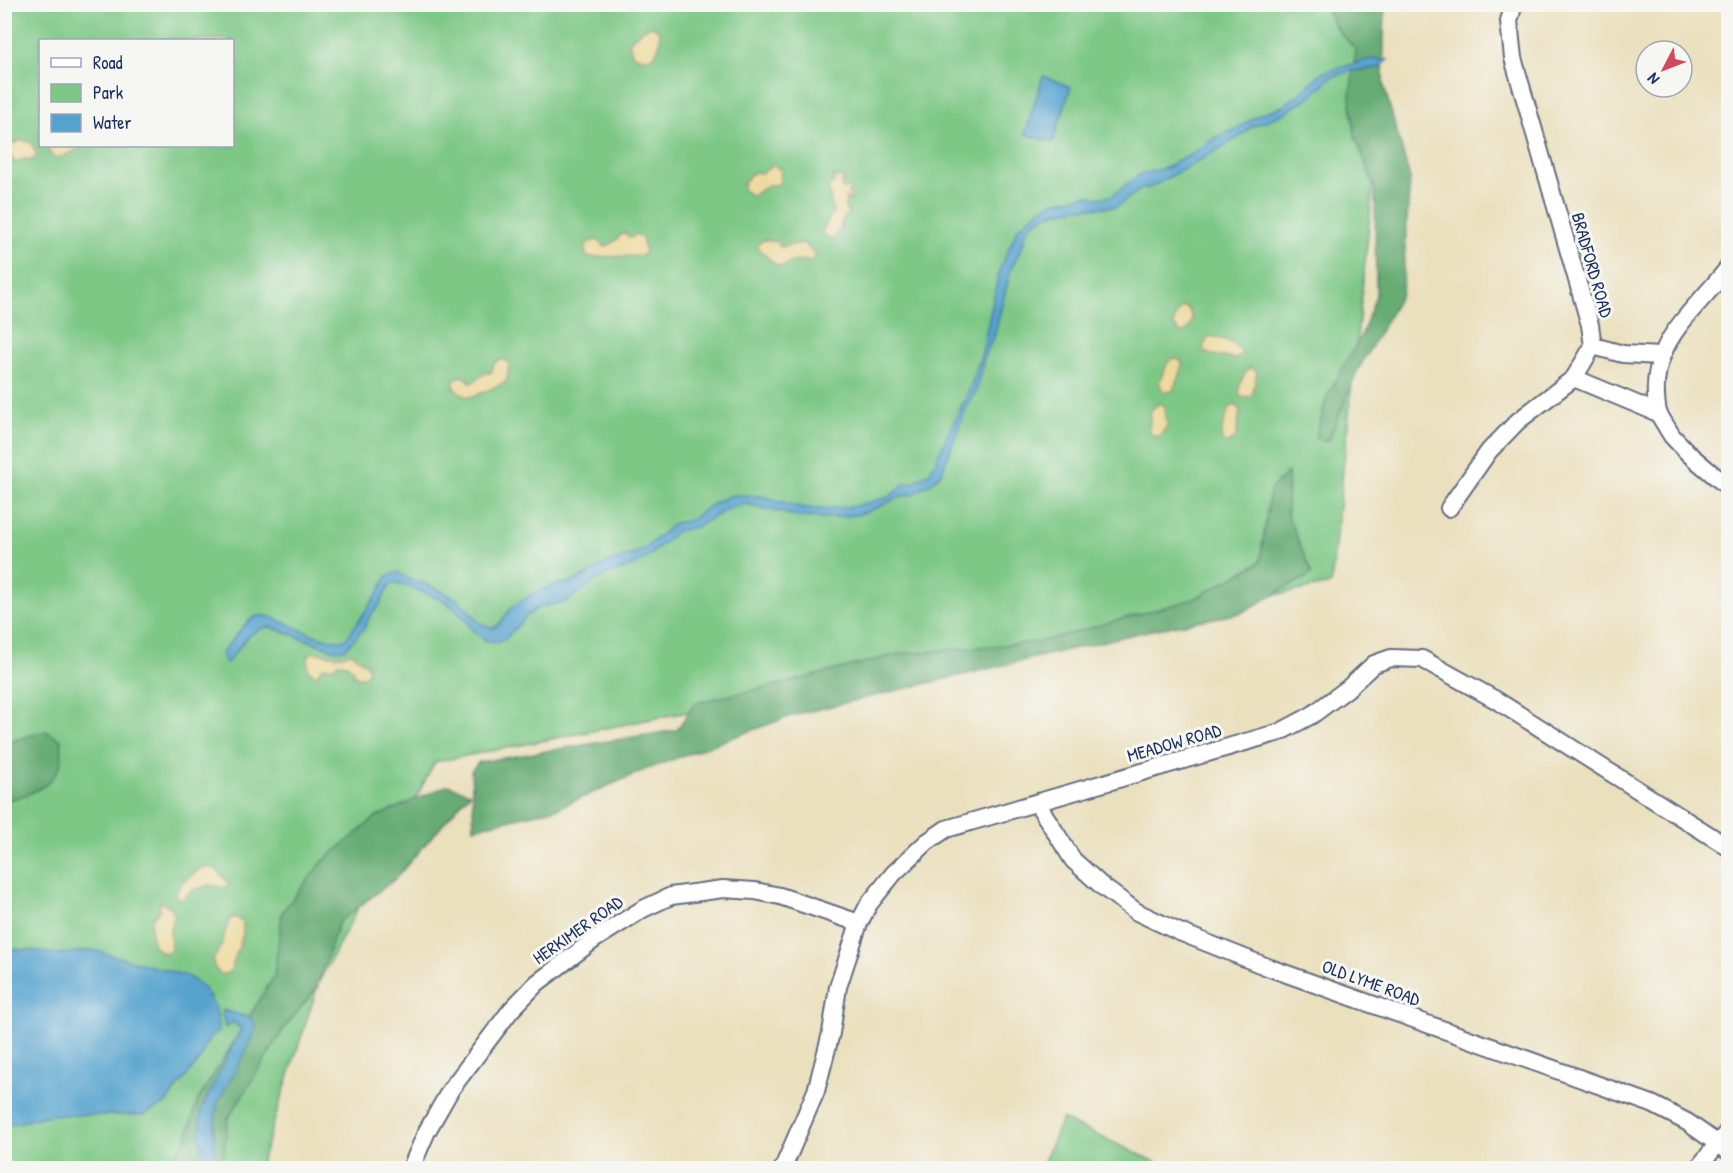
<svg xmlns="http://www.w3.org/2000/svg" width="1733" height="1173" font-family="'Patrick Hand',sans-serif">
	<rect width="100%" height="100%" fill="#f6f6f2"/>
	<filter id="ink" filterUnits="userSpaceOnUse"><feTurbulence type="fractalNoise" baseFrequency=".0167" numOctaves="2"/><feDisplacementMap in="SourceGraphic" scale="12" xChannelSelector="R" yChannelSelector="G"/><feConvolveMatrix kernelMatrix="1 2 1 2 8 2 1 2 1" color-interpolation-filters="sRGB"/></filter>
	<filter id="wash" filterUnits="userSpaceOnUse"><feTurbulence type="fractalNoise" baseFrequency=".008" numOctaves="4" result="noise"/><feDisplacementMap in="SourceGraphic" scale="24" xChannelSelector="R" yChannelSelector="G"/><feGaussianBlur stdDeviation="1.35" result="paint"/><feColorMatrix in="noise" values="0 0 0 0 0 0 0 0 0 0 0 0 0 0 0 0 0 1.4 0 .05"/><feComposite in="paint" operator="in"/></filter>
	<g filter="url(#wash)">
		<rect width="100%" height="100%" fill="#ebe0be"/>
		<g fill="#7ec886" stroke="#4c7c72" stroke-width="1.5" fill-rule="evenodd">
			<path d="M5,5H1375L1376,159L1331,584L435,762L319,982L259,1168H5ZM40,40H232V146H40Z"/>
			<polygon points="1062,1119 1169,1168 1041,1168"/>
		</g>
		<g fill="#66ac73" stroke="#406e68" stroke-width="1.5">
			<polygon points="1325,5 1385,5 1383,83 1410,178 1402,293 1357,372 1328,442 1315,438 1328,394 1363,332 1376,295 1375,188 1355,136 1350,96 1356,50 1335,27"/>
			<polygon points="1288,472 1287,514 1312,574 1241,613 1147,631 794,715 642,771 558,808 474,828 471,771 479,762 677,730 695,703 785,683 898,654 1039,642 1194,599 1260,562 1270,490"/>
			<path d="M45,731L61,740C61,747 63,757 61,764C52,788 28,795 5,801V743Z"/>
			<polygon points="448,785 470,793 395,879 339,922 316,989 285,1027 228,1119 222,1168 166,1168 186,1139 198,1100 274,976 282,912 322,862 376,817"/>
		</g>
		<g fill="#eeda9e" stroke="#84847e" stroke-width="1.5">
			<path d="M650,26L655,27L660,33C661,53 652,65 632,54L629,42L642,30Z"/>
			<polygon points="22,140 31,143 37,155 34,159 23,159 15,163 8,152 8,146"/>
			<polygon points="47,146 85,146 64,156 56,158 50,154"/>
			<polygon points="774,165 781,171 780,182 776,185 768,185 752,196 743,190 743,184 750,175 755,172 762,173"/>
			<polygon points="834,176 846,180 841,183 841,186 843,189 849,188 850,190 848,193 852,196 851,201 847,197 846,198 845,208 849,214 845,216 840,226 843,230 838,231 833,239 823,235 823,230 833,212 828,188 836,181 832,177"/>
			<polygon points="623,233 627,233 628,237 631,238 636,234 642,238 645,252 641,256 587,257 585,250 587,243 596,240 601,242 605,247 614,242"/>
			<path d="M764,240L778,242L780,247L804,243L816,255L812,261C802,260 792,260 784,266H777L757,247L759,243Z"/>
			<path d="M1182,306L1188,308C1194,318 1193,324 1185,332L1180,333L1173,324L1177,313Z"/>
			<path d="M1212,336C1224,340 1237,342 1242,354L1236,359C1229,358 1208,355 1203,351L1207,338Z"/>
			<polygon points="1173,358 1180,360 1182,363 1181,372 1173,391 1163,392 1159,382 1168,362"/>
			<polygon points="502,359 509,363 507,380 504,383 475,396 467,397 454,388 454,381 461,376 468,379 471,383 486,373 491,373 495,362"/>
			<path d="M1250,367L1257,372L1252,396L1250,397L1240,396C1237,384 1243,377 1250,367Z"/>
			<path d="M1160,403L1164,405L1167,426C1163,432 1161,437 1153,436L1149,431L1151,410Z"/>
			<path d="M1236,405L1240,410L1236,437L1229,443H1223C1218,432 1226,419 1229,408Z"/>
			<polygon points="312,652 337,656 352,653 367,665 369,672 361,678 353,675 353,670 347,664 338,663 334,667 324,667 315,676 308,669 308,657"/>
			<polygon points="203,867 215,868 229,884 224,888 209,885 193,890 183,899 179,900 176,894 182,882"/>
			<path d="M160,902L169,906L175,914L170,929L171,949L166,953C150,952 150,931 152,918L160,910Z"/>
			<polygon points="235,917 243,923 243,934 231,970 226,974 220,974 214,967 213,960 221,946 229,920"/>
		</g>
		<g fill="#54a3ce" stroke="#386996" stroke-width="1.5">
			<path d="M1370,59L1388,60L1379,68L1352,71L1332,77L1310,97L1283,114L1251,127L1238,138L1188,167L1151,187L1142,189L1116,207L1077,208L1058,212L1043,217L1027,228L1023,245L1011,269L994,337L985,354L976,392L968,403L942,472L935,480L914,494L902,496L877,508L857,515L827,518L799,517L746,504L728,509L696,527L677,531L647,558L632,566L600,578L566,602L540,607L529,614L505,639L495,642L485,640L473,631L466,620L445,601L408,586L396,583L389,586L379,606L370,616L364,629L345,649L334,650L270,627C248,629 240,649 226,664L221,653C231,643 242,625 253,618C271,606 316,647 346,639L378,593L387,576L398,572L410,580L420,582L442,591L460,601L480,623L491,628L497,626L514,605L536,592L551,586L575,581L607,563L634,554L647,547L674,523L688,521L714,503L732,495L762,496L800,507L817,509L851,507L889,497L905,483H912L930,472L970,388L981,356L1000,268L1018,228L1030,217L1052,202L1087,195L1097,198L1111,196L1139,175L1168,167L1177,160L1187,157L1216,137L1234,130L1262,113L1283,106L1304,90L1321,73Z"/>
			<polygon points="1043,76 1071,87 1053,142 1025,134"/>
			<polygon points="5,949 30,950 60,954 93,950 187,976 203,987 213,1003 218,1017 219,1031 211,1037 204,1048 201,1058 165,1104 144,1115 50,1115 5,1126"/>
			<polygon points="222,1010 251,1018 256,1027 243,1057 217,1104 214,1130 215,1153 211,1168 203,1168 205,1163 200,1136 201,1110 241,1029 233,1022 225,1028"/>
		</g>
	</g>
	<g filter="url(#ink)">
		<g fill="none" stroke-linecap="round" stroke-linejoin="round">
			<defs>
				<g id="street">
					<polyline points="1593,346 1623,354 1660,356"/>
					<polyline points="1574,378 1658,413 1672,436 1690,455 1728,487"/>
					<path d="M1658,413C1645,344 1690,317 1728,268"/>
					<polyline points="1449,508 1489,451 1518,421 1574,378 1593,346 1590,325 1513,58 1509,21 1514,4"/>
					<polyline points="1037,803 1073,860 1103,887 1137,912 1177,931 1270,968 1652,1104 1687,1122 1728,1151"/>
					<polyline points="411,1168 427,1131 451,1089 511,1010 537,983 595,939 643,909 671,896 723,889 755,891 780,896 859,923"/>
					<polyline points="783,1168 816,1091 831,1033 838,987 859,923 869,904 894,873 927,842 946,829 1280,732 1312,715 1347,689 1374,664 1391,658 1422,659 1496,700 1728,847"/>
					<polyline points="1698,1168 1728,1131"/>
				</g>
			</defs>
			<use href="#street" stroke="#646d80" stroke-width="20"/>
			<use href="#street" stroke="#fff" stroke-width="16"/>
		</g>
	</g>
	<g text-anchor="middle" stroke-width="6" stroke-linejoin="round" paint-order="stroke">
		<g font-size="18" fill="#1b2f5e" stroke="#f6f6f2">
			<text transform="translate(1592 265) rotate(74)" y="6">BRADFORD ROAD</text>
			<text transform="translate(1174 743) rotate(-16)" y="6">MEADOW ROAD</text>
			<text transform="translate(578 930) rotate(-35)" y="6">HERKIMER ROAD</text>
			<text transform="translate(1371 983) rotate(20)" y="6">OLD LYME ROAD</text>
		</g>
	</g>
	<rect width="1733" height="1173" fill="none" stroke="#f6f6f2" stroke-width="24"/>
	<rect x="39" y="39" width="195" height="108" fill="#f6f6f2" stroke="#9ea6b7" stroke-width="1.5"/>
	<rect x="51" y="58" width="30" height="9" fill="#ffffff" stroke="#9ea6b7" stroke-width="1.5"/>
	<text x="93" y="69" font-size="18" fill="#1b2f5e">Road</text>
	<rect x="51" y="84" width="30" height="18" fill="#7ec886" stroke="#9ea6b7" stroke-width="1.5"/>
	<text x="93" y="99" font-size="18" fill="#1b2f5e">Park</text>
	<rect x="51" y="114" width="30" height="18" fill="#54a3ce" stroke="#9ea6b7" stroke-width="1.5"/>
	<text x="93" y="129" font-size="18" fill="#1b2f5e">Water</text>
	<g transform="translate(1664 69) rotate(228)"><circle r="28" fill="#f6f6f2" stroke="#9ea6b7" stroke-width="1.5"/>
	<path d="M0-4.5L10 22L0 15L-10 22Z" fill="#d1495b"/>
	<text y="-9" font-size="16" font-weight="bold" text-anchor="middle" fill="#1b2f5e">N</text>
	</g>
</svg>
